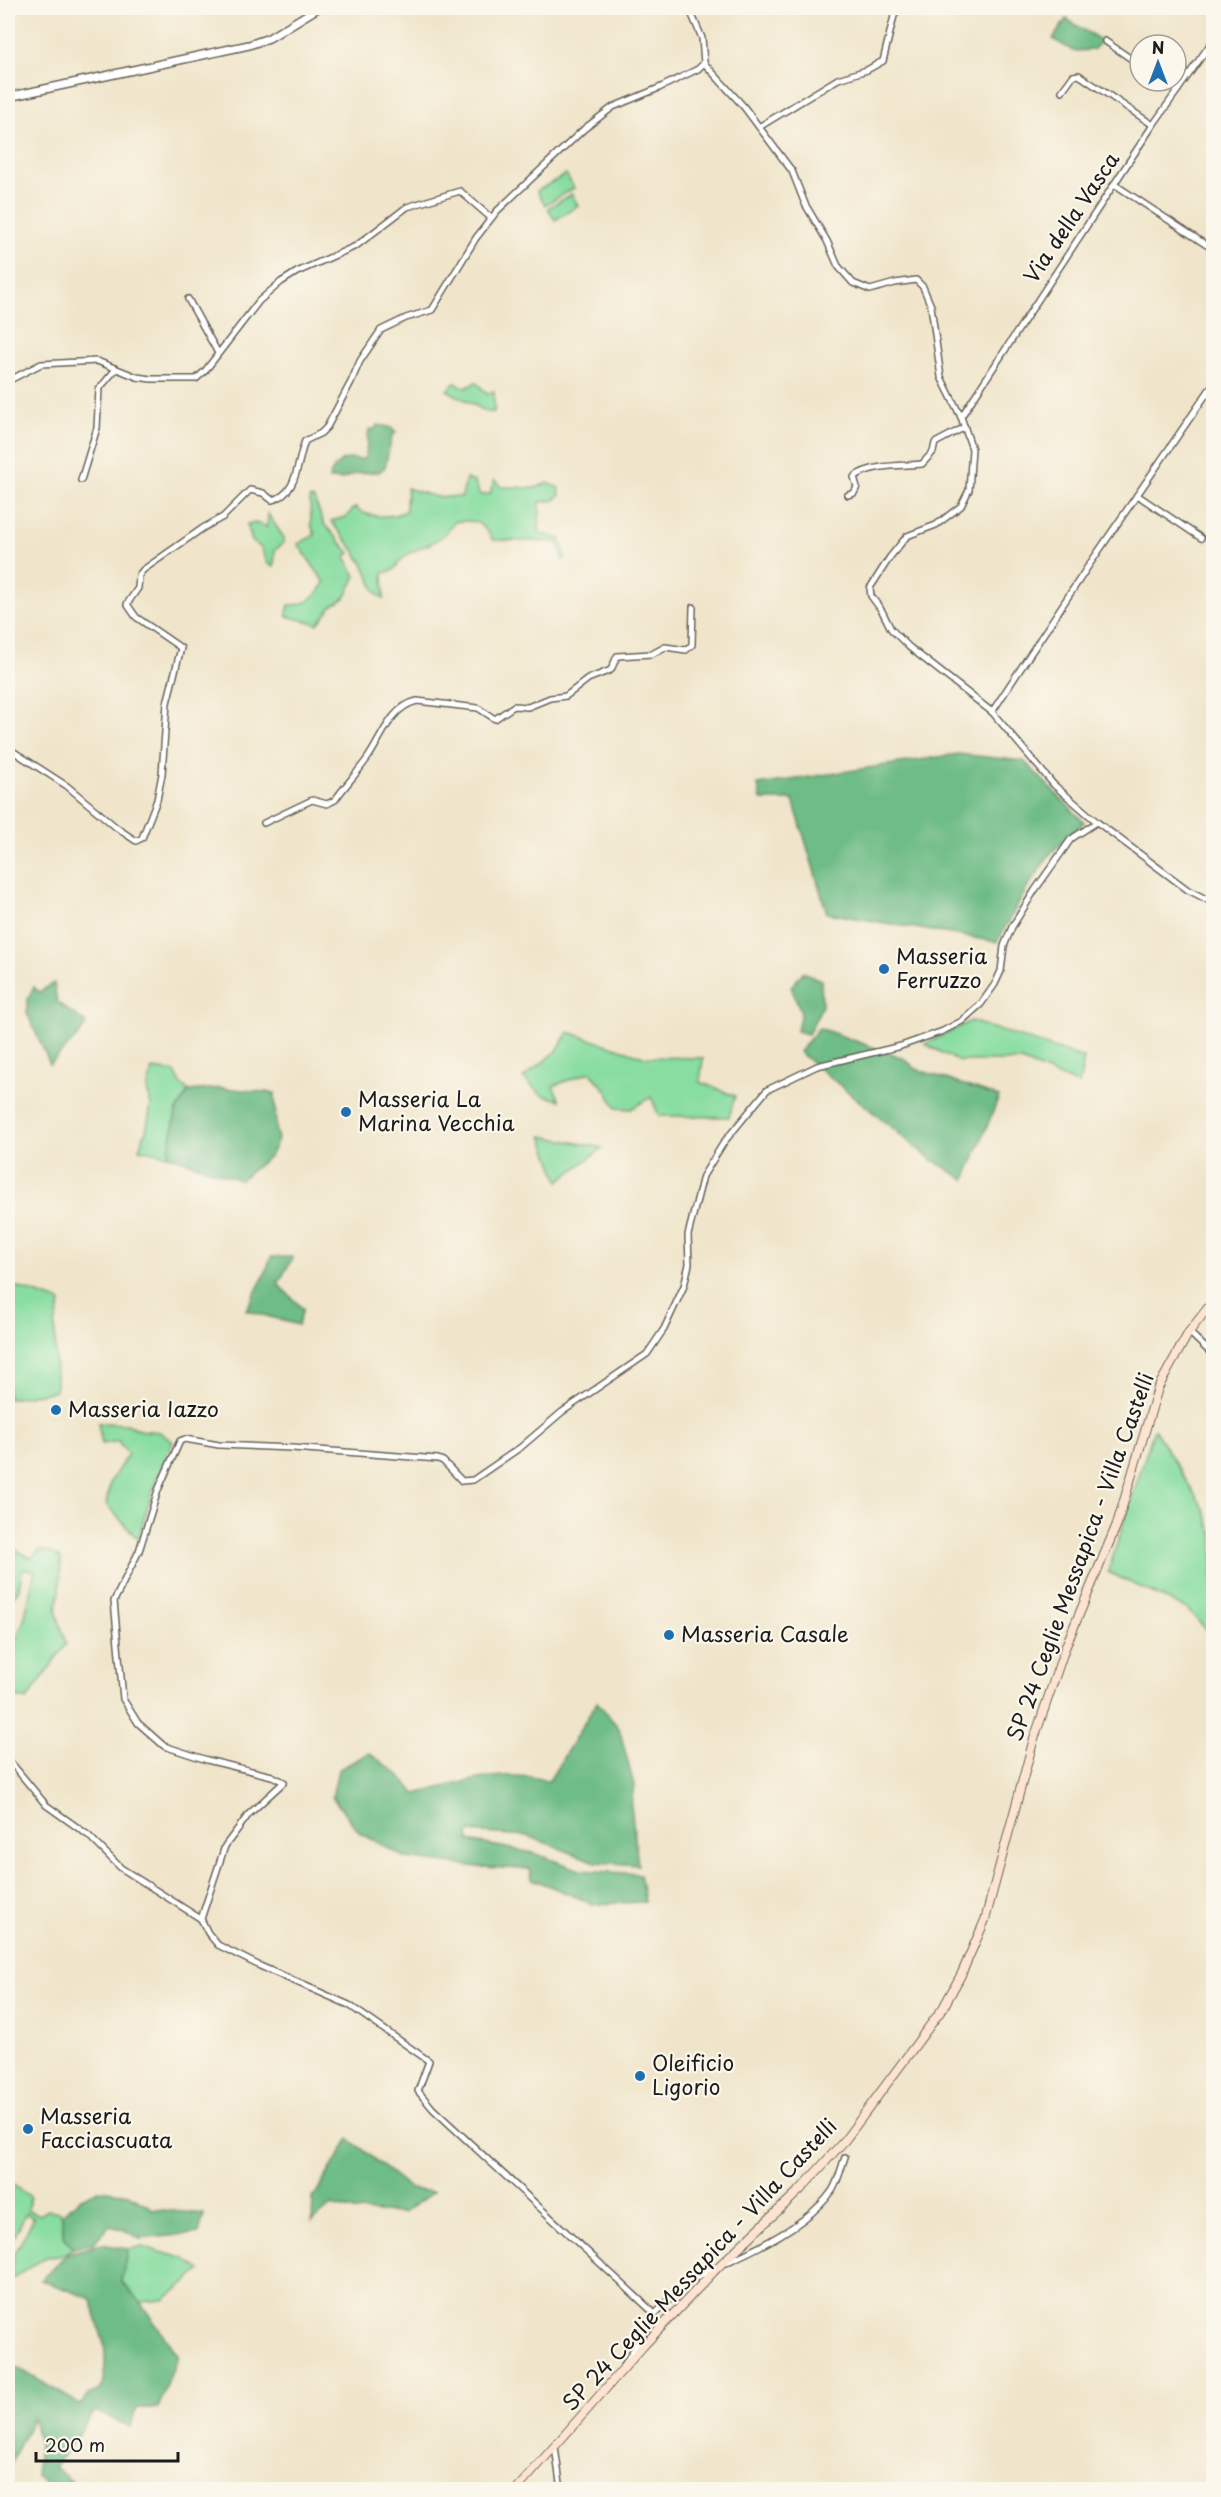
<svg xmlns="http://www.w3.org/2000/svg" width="1221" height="2497" font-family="'Playpen Sans',sans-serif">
	<rect width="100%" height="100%" fill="#fbf7ec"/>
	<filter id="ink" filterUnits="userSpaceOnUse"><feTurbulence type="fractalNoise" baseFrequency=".0167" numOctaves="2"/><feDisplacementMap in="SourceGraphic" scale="12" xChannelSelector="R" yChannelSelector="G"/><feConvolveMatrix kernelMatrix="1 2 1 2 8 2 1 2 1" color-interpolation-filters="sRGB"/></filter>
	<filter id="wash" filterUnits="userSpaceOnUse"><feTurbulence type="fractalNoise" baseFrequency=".008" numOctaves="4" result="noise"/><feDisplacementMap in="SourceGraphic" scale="24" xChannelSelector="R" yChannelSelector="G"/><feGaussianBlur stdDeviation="1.35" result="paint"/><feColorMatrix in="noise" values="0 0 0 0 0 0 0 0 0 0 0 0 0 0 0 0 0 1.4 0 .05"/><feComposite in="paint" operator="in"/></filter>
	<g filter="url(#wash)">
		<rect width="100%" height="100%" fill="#f0e5ca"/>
		<g fill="#88dda0" stroke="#527c5e" stroke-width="1.5">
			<polygon points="566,174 574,188 545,205 537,191"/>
			<polygon points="572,194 578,206 555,220 548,208"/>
			<polygon points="476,382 487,394 494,391 494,412 487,412 447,390 455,383 466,388"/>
			<path d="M466,479L475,482L480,495L490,494L494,480L502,487L535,488L548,483L559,488L560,494L555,500L540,502L539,533L561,539L566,558L563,560L558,542L493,540C482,522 476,519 454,522C451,526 448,531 445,534C427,551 408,545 394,570L383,573L384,599C374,594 373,587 369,576C360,554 345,540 331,521L346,517L355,507C366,519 393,518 406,511L407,488L436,497H462Z"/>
			<path d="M310,498L314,499L324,524L350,553L345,557L356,576L345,598L332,606L318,624L286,616L289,605C306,606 316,597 325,583L298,544L315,535L311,525Z"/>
			<polygon points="268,514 284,538 284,543 275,550 274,567 268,564 261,548 252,541 247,524 255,523 267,527"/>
			<polygon points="971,1021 1084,1058 1079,1085 1021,1061 958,1061 925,1044"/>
			<polygon points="568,1032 645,1057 703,1058 700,1082 735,1096 729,1117 659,1116 651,1097 631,1109 616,1108 606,1090 590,1072 553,1086 560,1100 542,1095 523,1078 557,1051"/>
			<polygon points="152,1069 175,1072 181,1084 189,1091 176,1112 168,1155 139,1149 146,1131 151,1105 147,1090"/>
			<polygon points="542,1136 603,1148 559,1181"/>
			<polygon points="8,1284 61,1302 55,1325 56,1391 8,1399"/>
			<polygon points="98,1423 127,1424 139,1430 159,1432 173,1442 154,1486 138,1539 106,1504 111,1481 128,1454 118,1441 102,1444"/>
			<polygon points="1154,1429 1204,1509 1213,1536 1213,1637 1187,1609 1108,1572"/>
			<polygon points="8,1547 13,1548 31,1558 40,1550 48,1551 61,1558 60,1591 56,1610 66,1644 27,1700 12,1696 8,1659 24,1620 35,1571 23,1569 18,1591 8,1601"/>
			<polygon points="8,2182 31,2197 27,2209 40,2215 48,2210 61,2212 64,2236 73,2248 60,2256 46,2257 10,2280 14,2255 34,2218 26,2213 8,2249"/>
			<polygon points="143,2247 185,2259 201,2270 164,2300 140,2302 121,2281 128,2249"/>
		</g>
		<g fill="#6ebc86" stroke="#456c51" stroke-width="1.5">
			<polygon points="1066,19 1102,41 1093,50 1073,51 1053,39"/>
			<path d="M377,425L390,427L396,433L392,436L385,467L379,472L358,473L342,479H329C332,469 339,459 350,459C357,458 358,461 365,458L369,429L374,430Z"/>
			<polygon points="958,754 1024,761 1084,822 1049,855 1028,887 997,942 827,913 793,800 761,800 758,785"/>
			<polygon points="803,972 821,980 822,1006 808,1034 797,1031 801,1012 791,987"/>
			<polygon points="54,983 57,1002 86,1023 80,1034 50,1064 27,1013 27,1000 34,987 39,992"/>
			<polygon points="819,1028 903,1058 916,1069 999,1097 965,1180 929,1158 799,1052"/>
			<polygon points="221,1088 275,1093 276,1132 278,1139 271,1155 240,1180 168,1155 176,1112 189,1091"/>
			<polygon points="271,1257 293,1257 278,1284 303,1309 298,1325 246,1310 264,1276"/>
			<path d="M597,1702L619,1728L634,1785L631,1805L638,1865L595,1862L528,1836L468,1832L469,1841L534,1853L580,1870L640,1874L645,1902L593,1904L532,1879L530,1869L479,1867L406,1858L360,1833L332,1797L338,1770L369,1753L399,1775L416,1794C460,1783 504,1768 549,1781Z"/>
			<polygon points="349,2139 411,2189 433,2192 403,2213 354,2211 332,2205 312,2222 313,2198"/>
			<polygon points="99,2190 129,2194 153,2209 204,2214 199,2233 140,2239 123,2229 109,2226 93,2243 73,2248 64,2236 62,2215 79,2199"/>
			<path d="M102,2244L128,2249L121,2281L140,2302L178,2356L158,2408H136L131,2427L95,2411L54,2467L81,2489H51L36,2476L39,2444L33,2418L8,2469V2362L81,2405L87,2395L101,2390C105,2374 107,2353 102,2337C97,2322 94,2314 92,2299L41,2280L68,2253Z"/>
		</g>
	</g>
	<g filter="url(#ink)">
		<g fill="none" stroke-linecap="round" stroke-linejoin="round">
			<defs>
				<g id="minor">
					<polyline points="689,8 702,38 704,63 744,107 792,171 805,204 827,241 838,266 853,283 870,290 895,283 916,280 923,287 931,306 941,377 961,417 972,449 969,490 961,506 936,525 907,536 890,557 870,588 871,596 882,611 891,629 909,647 992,712 1054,785 1097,822 1188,890 1214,903"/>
					<polyline points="1212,8 1214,9"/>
					<polyline points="1105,41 1140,65"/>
					<polyline points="1165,81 1178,90"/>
					<polyline points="1062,91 1073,76 1079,75 1153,125"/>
					<polyline points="759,127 838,79 867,70 883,61 894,16 899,8"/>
					<polyline points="1114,184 1214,250"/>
					<polyline points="188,299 218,353"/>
					<polyline points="8,381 41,364 97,361 137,377 151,379 196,379 205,371 259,301 281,282 297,272 356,246 407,207 460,191 491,218"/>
					<polyline points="961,417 1153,125 1214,39"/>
					<polyline points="81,480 97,428 99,389 116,369"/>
					<path d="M848,495L854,493L857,487L854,477C872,464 901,466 922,464L933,452L935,443L965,427"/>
					<polyline points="1137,495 1201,538"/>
					<polyline points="992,712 1087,568 1214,383"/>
					<path d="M8,748L67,786L117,828L136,841L142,838L157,800L162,774L167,703L181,648L136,617L127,604L138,588L139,575L143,570L203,528L223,517L250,490L263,493L272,500C298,495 297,461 305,441L321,433L327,427L351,382L360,361L381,330L406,318L432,310L476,238L497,211L584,129L613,107L659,88L698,69L704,63"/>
					<path d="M264,823L312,800L327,804L335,800C345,786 357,773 367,759C381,740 390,707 417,701L478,708L495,719L514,706L528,707L550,698L566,696L588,679L611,670L617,656L652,654L665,647L686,650L692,645L693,607"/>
					<polyline points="1189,1332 1214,1356"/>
					<polyline points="8,1759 46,1805 88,1835 121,1868 201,1919 208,1933 218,1945 260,1966 349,2005 429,2061 418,2091 433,2109 655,2314"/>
					<polyline points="201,1919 225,1846 249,1814 284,1782 272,1776 207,1760 164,1746 138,1723 123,1699 114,1601 139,1551 158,1490 180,1441 185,1439 219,1445 292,1448 438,1459 443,1461 462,1481 473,1480 521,1447 562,1412 647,1354 664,1329 684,1286 689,1264 688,1235 703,1176 724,1142 767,1090 817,1066 901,1046 943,1031 962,1021 981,1004 995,984 1001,971 1004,946 1012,927 1035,890 1071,839 1097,822"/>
					<path d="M725,2263C759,2248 810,2223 832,2191C838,2182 841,2168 845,2157"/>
					<polyline points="624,2365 655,2314 686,2283 714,2268"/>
					<polyline points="555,2447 561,2490"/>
				</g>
				<polyline id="tertiary" points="8,97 249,45 269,38 318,8"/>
				<polyline id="secondary" points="516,2490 645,2344 720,2265 801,2189 845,2140 943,2008 961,1975 985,1920 1033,1742 1065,1648 1117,1524 1158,1388 1189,1332 1214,1300"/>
			</defs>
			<use href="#minor" stroke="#666259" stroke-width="8"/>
			<use href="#tertiary" stroke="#666259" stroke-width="10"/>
			<use href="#secondary" stroke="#666259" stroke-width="10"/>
			<use href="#minor" stroke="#fff" stroke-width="5"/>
			<use href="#tertiary" stroke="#fff" stroke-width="7"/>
			<use href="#secondary" stroke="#fde4d0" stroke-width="8"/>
		</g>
	</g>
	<g fill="#1f6fb2" stroke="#fbf7ec" stroke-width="2">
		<circle cx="884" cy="969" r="6"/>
		<circle cx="346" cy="1112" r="6"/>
		<circle cx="56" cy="1410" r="6"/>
		<circle cx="669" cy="1635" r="6"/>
		<circle cx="640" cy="2076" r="6"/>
		<circle cx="28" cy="2129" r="6"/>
	</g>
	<g text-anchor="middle" stroke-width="4.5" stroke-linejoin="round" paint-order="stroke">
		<g font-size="21" fill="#1c1c1c" stroke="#fbf7ec">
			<text transform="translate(1072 218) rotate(-56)" y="7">Via della Vasca</text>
			<text transform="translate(1081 1557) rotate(-70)" y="7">SP 24 Ceglie Messapica - Villa Castelli</text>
			<text transform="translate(700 2265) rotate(-47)" y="7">SP 24 Ceglie Messapica - Villa Castelli</text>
		</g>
		<g font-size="21" fill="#1c1c1c" stroke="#fbf7ec" text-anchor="start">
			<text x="896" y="964">Masseria<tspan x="896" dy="24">Ferruzzo</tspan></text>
			<text x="358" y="1107">Masseria La<tspan x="358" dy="24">Marina Vecchia</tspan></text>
			<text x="68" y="1417">Masseria Iazzo</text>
			<text x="681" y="1642">Masseria Casale</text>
			<text x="652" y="2071">Oleificio<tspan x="652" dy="24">Ligorio</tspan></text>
			<text x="40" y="2124">Masseria<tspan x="40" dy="24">Facciascuata</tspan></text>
		</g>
	</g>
	<rect width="1221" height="2497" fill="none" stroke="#fbf7ec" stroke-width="30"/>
	<g transform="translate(1158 63)"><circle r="28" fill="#fbf7ec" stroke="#a29f99" stroke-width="1.5"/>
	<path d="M0-4.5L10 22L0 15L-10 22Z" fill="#1f6fb2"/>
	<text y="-9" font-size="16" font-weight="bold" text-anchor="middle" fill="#1c1c1c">N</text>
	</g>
	<path d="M36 2452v9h142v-9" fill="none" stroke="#1c1c1c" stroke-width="3"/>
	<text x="45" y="2452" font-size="18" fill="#1c1c1c" stroke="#fbf7ec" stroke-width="4.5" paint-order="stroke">200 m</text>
</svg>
